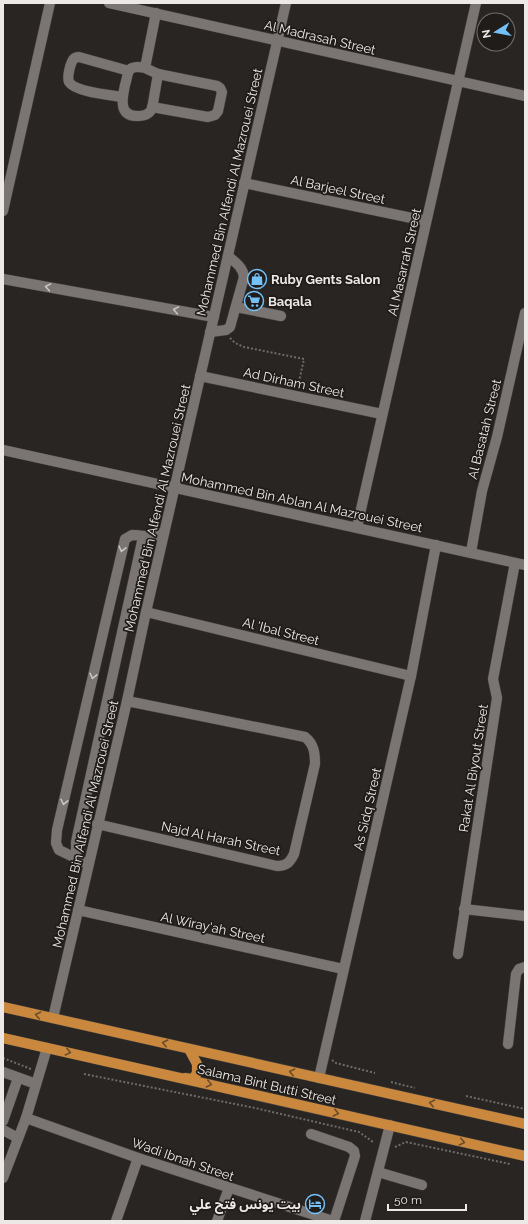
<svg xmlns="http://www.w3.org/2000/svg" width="528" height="1224" font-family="Raleway,'Noto Sans Arabic',sans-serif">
	<rect width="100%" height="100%" fill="#292522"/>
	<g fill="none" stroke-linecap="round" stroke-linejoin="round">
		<defs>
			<g id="minor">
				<polyline points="109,3 525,96"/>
				<path d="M145,68C141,67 136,66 132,68C127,70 127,80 125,85C122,99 118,117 139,116C145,116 149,114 152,109L158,74L145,68L156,13"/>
				<path d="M122,97C111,95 75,92 69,82C67,77 69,72 70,67C72,61 73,57 79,57L129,71"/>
				<polyline points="152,107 208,117 215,115 218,111 222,92 220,88 217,86 158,74"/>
				<polyline points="244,183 426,221"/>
				<polyline points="3,211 50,3"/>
				<polyline points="3,279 214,317"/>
				<polyline points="236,307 281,316"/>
				<path d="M210,332L226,330L230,327L244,277C243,267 235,262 228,256"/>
				<polyline points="200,376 382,414"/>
				<polyline points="3,450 525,565"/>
				<polyline points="357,527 476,3"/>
				<polyline points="471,552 482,491 497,437 525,313"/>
				<polyline points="146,612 411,676"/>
				<path d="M97,824L277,866C287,866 290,862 294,854L315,764C315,753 314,744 305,737L127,701"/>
				<polyline points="77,858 76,853 76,842 143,537"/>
				<path d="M88,864L59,850L56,843L57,830L125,539L132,535C148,535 148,540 164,532"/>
				<polyline points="464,909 525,916"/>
				<polyline points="78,910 343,969"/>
				<polyline points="458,954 497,698 493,679 515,563"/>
				<polyline points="53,1018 127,701 146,612 286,3"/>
				<polyline points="508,1044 516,974 519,969 525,967"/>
				<polyline points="3,1072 36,1084"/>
				<polyline points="319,1078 411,676 436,545"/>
				<polyline points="26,1118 138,1158 333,1221"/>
				<polyline points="3,1121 18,1078"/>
				<polyline points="3,1130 18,1138"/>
				<polyline points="311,1134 349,1147 354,1151 355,1156 334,1221"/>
				<polyline points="378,1172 422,1185"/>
				<polyline points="3,1178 26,1118 47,1048"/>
				<polyline points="116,1221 138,1158"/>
				<polyline points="217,1221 229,1188"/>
				<polyline points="365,1221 390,1125"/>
			</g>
			<g id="major">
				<polyline points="3,1007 525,1124"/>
				<polyline points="3,1038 525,1156"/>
				<polyline points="185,1078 193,1079 197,1073 197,1064 189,1049"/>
			</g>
		</defs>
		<use href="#minor" stroke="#464341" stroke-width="11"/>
		<use href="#major" stroke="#464341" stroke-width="11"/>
		<g stroke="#6e6b68" stroke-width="2" stroke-dasharray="2 2" stroke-linecap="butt">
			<polyline points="230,338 235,343 244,347 304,359 298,386"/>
			<polyline points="3,1058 31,1069"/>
			<polyline points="332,1060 336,1063 375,1073"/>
			<polyline points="84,1074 255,1108 359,1132 373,1142"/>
			<polyline points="391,1082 415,1088"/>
			<polyline points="466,1096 525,1109"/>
			<polyline points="395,1147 406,1142 510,1164"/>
		</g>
		<use href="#minor" stroke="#7a7572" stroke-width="10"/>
		<use href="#major" stroke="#c9883d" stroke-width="10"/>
	</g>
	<defs><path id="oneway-chevron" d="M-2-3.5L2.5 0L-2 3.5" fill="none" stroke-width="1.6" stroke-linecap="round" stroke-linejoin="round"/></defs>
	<g stroke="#cac6c4">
		<use href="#oneway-chevron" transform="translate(48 287) rotate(-170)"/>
		<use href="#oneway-chevron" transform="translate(176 310) rotate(-170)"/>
		<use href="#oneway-chevron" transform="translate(122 549) rotate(103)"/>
		<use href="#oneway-chevron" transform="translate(93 676) rotate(103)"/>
		<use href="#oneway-chevron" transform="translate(64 802) rotate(103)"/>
	</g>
	<g stroke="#6b4d29">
		<use href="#oneway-chevron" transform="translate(38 1015) rotate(-167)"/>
		<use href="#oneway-chevron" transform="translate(165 1043) rotate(-167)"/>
		<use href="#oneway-chevron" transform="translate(68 1052) rotate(13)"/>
		<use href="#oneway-chevron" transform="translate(292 1072) rotate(-167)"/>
		<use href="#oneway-chevron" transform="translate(209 1084) rotate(13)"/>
		<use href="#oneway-chevron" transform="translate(432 1103) rotate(-167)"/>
		<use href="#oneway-chevron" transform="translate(336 1113) rotate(13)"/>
		<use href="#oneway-chevron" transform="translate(462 1142) rotate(13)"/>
	</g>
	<defs>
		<symbol id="shop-ring" viewBox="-11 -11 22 22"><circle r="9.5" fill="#1f1c19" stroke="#75c0f6" stroke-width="1.5"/><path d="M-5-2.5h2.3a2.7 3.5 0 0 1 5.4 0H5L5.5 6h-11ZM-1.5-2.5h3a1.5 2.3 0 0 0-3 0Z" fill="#75c0f6"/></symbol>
		<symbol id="supermarket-ring" viewBox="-11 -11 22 22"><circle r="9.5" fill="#1f1c19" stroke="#75c0f6" stroke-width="1.5"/><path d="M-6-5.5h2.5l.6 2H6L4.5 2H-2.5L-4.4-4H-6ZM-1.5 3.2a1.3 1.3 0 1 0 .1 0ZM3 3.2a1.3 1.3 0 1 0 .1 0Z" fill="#75c0f6"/></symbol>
		<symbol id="hotel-ring" viewBox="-11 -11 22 22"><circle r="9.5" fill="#1f1c19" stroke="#75c0f6" stroke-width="1.5"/><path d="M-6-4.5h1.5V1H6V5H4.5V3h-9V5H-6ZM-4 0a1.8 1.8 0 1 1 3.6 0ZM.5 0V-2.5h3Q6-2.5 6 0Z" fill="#75c0f6"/></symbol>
	</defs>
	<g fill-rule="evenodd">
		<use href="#shop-ring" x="246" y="268" width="22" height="22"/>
		<use href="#supermarket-ring" x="243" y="290" width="22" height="22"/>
		<use href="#hotel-ring" x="304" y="1193" width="22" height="22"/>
	</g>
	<g text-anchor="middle" stroke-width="3.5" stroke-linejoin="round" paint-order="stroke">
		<g font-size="13" fill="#ece9e7" stroke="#1f1c19">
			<text transform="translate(320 37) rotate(13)" y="5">Al Madrasah Street</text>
			<text transform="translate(338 189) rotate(12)" y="5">Al Barjeel Street</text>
			<text transform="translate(229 192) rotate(-77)" y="5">Mohammed Bin Alfendi Al Mazrouei Street</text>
			<text transform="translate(404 262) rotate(-77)" y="5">Al Masarrah Street</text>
			<text transform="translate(294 382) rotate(12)" y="5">Ad Dirham Street</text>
			<text transform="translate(484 429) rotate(-76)" y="5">Al Basatah Street</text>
			<text transform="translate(302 502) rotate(12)" y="5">Mohammed Bin Ablan Al Mazrouei Street</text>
			<text transform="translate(157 508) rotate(-77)" y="5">Mohammed Bin Alfendi Al Mazrouei Street</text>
			<text transform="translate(281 631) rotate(14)" y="5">Al 'Ibal Street</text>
			<text transform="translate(473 768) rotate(-81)" y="5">Rakat Al Biyout Street</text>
			<text transform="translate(367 809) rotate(-77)" y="5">As Sidq Street</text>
			<text transform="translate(85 824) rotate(-77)" y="5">Mohammed Bin Alfendi Al Mazrouei Street</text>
			<text transform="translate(221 838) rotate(12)" y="5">Najd Al Harah Street</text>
			<text transform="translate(213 927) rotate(12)" y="5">Al Wiray'ah Street</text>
			<text transform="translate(267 1084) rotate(13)" y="5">Salama Bint Butti Street</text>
			<text transform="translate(183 1159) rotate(19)" y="5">Wadi Ibnah Street</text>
		</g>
		<g font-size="13" font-weight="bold" fill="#ece9e7" stroke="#1f1c19" text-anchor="start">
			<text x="271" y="284">Ruby Gents Salon</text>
			<text x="268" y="306">Baqala</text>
			<text x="301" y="1209" text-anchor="end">بيت يونس فتح علي</text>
		</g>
	</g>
	<rect width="528" height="1224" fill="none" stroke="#ece9e7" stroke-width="8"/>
	<g transform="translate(496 32) rotate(259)"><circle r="19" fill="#1f1c19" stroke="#716e6b"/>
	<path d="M0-3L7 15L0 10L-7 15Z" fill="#75c0f6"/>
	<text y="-6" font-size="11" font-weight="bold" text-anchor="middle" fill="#ece9e7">N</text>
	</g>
	<path d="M388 1204v6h78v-6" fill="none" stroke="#ece9e7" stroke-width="2"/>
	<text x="394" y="1204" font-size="12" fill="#ece9e7" stroke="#1f1c19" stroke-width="3" paint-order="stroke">50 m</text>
</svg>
